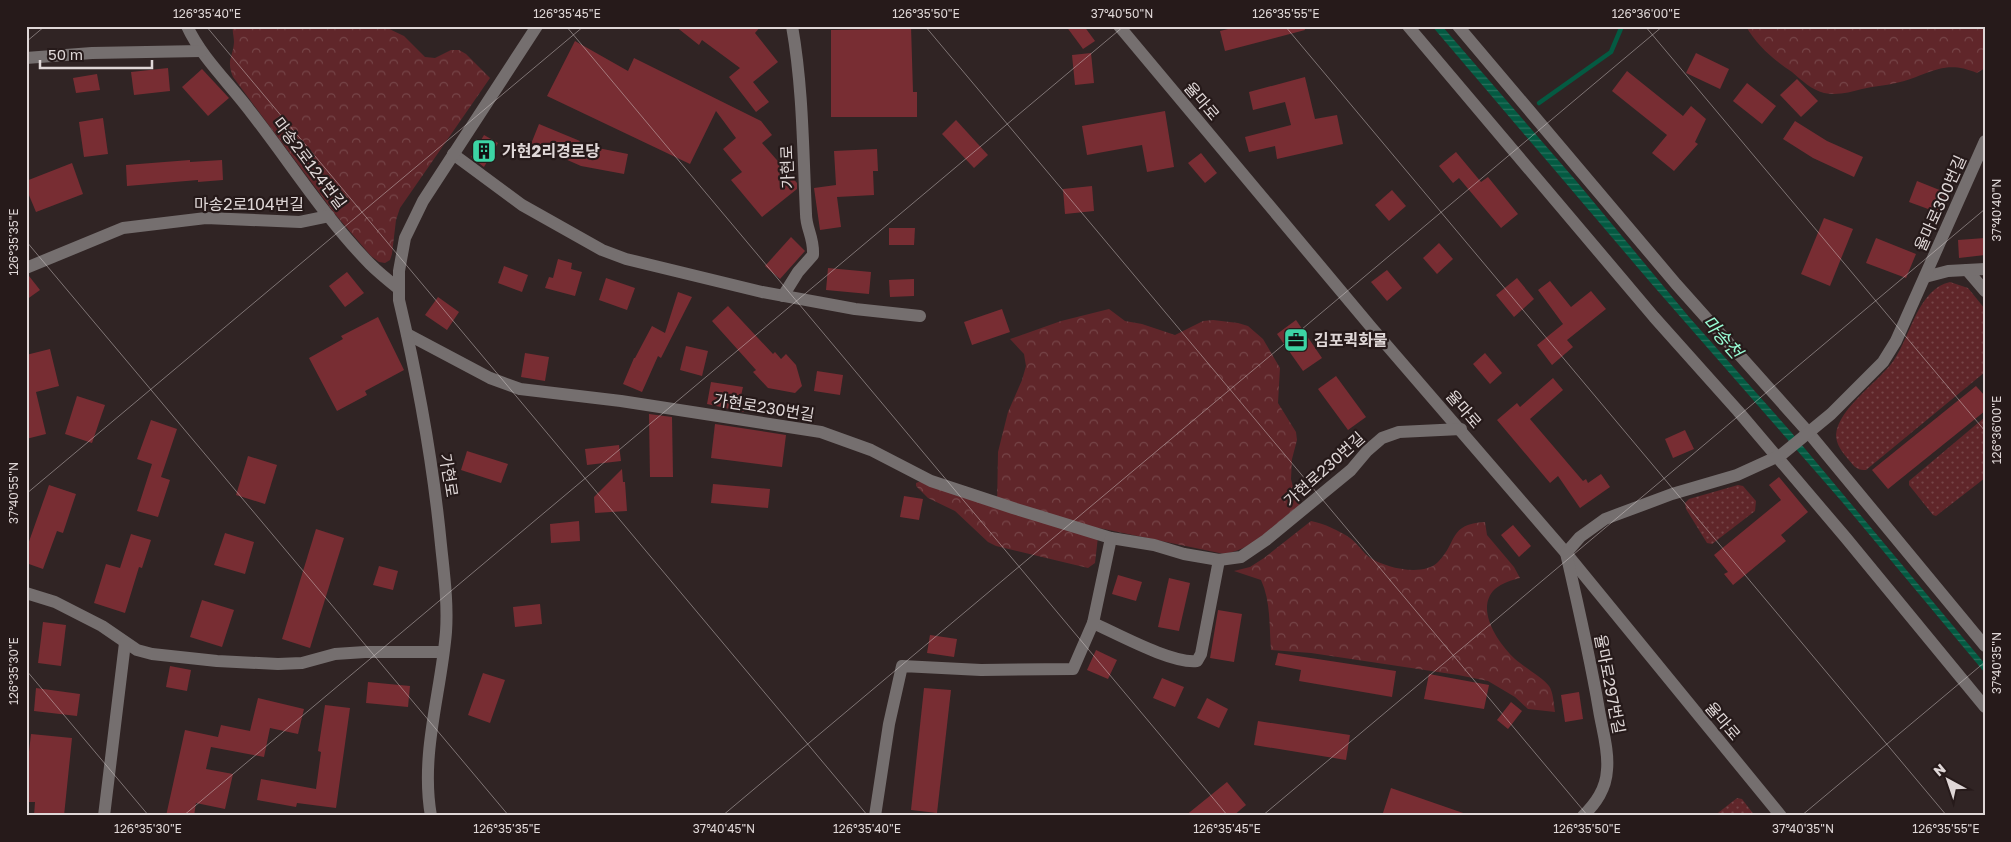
<svg xmlns="http://www.w3.org/2000/svg" width="2011" height="842" font-family="'Golos Text','Noto Sans KR',sans-serif">
	<defs>
		<pattern id="forest-crowns" width="20" height="18" patternUnits="userSpaceOnUse" patternTransform="scale(1.25)"><rect width="20" height="18" fill="#60262a"/><path d="M2 6a3 3 0 1 1 6 0M12 15a3 3 0 1 1 6 0" fill="none" stroke="#764548"/></pattern>
		<pattern id="garden-dots" width="8" height="8" patternUnits="userSpaceOnUse" patternTransform="scale(1.25)"><rect width="8" height="8" fill="#60262a"/><path d="M2 2h.1M6 6h.1" fill="none" stroke="#764548" stroke-width="1.8" stroke-linecap="round"/></pattern>
		<pattern id="water-rules" width="6" height="5" patternUnits="userSpaceOnUse" patternTransform="scale(1.25)"><rect width="6" height="5" fill="#045a42"/><path d="M0 2.5h6" fill="none" stroke="#28715d"/></pattern>
	</defs>
	<rect width="100%" height="100%" fill="#302424"/>
	<g fill="url(#forest-crowns)">
		<path d="M233,26H383L404,36L425,57L435,58L451,50H459L466,54L490,78L400,208L396,220L392,254L390,260L385,263L379,262L371,256L335,214L233,77C226,59 233,58 234,42C234,36 232,32 233,26Z"/>
		<path d="M1746,26H1985V68L1977,73C1943,58 1928,76 1896,83C1885,86 1873,86 1862,89C1850,92 1837,96 1824,93C1812,90 1801,80 1792,72C1774,60 1756,45 1746,26Z"/>
		<path d="M1109,309L1125,321L1142,324L1175,335L1203,321L1213,320L1238,323L1248,326L1263,339L1280,368L1278,403L1296,432L1297,440L1292,459L1291,479L1294,492L1300,505C1277,524 1254,549 1224,554L1099,528L1095,563L1088,568L996,546L988,542L955,511L928,498L916,486V483L921,481L997,507L998,452L1008,412L1022,380L1026,366L1024,354L1010,339L1061,321Z"/>
		<path d="M1311,521C1325,524 1338,530 1350,538C1357,543 1362,551 1369,557C1385,568 1423,577 1438,562C1458,542 1448,524 1485,522L1487,535L1514,567L1520,578C1512,580 1502,583 1495,589C1474,609 1499,644 1515,659C1524,667 1543,678 1549,686C1553,691 1554,705 1555,712L1528,709L1515,697L1488,681L1458,675L1311,653L1271,650C1269,626 1271,602 1261,580L1234,571L1250,567L1264,558Z"/>
	</g>
	<g fill="url(#garden-dots)">
		<path d="M1950,282L1968,288L1985,309V372L1866,470C1857,471 1853,465 1848,459C1842,452 1836,444 1836,435C1838,408 1879,382 1894,360C1911,335 1918,289 1950,282Z"/>
		<polygon points="1985,417 1985,478 1936,516 1933,515 1909,485 1909,481"/>
		<polygon points="1738,485 1743,486 1756,501 1755,511 1712,544 1707,543 1686,509 1685,503 1689,499"/>
		<polygon points="1737,798 1742,799 1755,816 1714,816"/>
	</g>
	<polygon fill="url(#water-rules)" points="1432,26 1442,26 1577,182 1689,317 1791,432 1980,658 1985,664 1985,673 1843,503 1650,282"/>
	<g fill="none" stroke-linecap="round" stroke-linejoin="round">
		<polyline stroke="#045a42" stroke-width="4.5" points="1539,103 1611,52 1622,26"/>
	</g>
	<g fill="#782d33">
		<polygon points="675,26 761,26 755,33 778,62 753,82 769,102 756,112 729,77 740,68 702,40 699,45"/>
		<polygon points="879,26 911,26 913,92 917,92 917,117 831,117 831,30 879,29"/>
		<polygon points="1066,26 1084,26 1095,41 1083,49"/>
		<polygon points="1240,26 1304,26 1305,30 1225,51 1220,31"/>
		<polygon points="575,41 628,71 634,58 761,121 772,135 762,143 797,183 797,189 762,217 731,180 742,172 723,149 736,138 716,111 690,164 547,96"/>
		<polygon points="1091,53 1094,83 1075,85 1072,55"/>
		<polygon points="1696,53 1729,69 1720,89 1686,73"/>
		<polygon points="168,68 170,91 134,95 131,72"/>
		<polygon points="202,69 229,98 208,116 182,87"/>
		<polygon points="1627,71 1683,116 1691,106 1706,119 1695,142 1698,144 1674,171 1652,153 1667,135 1612,91"/>
		<polygon points="97,74 100,90 76,93 73,78"/>
		<polygon points="1305,77 1315,119 1337,115 1343,144 1277,159 1275,146 1249,152 1245,137 1291,125 1285,102 1253,110 1249,92"/>
		<polygon points="1797,79 1818,101 1801,117 1780,95"/>
		<polygon points="1747,83 1776,106 1762,124 1733,101"/>
		<polygon points="1165,111 1174,167 1147,172 1142,145 1087,155 1082,126"/>
		<polygon points="103,118 108,154 84,157 79,122"/>
		<polygon points="956,120 988,155 974,168 942,134"/>
		<polygon points="1795,121 1827,141 1863,157 1854,177 1813,158 1783,139"/>
		<polygon points="539,124 580,141 578,144 628,154 624,174 581,166 531,144"/>
		<polygon points="484,135 498,143 484,167 471,157"/>
		<polygon points="877,149 878,171 873,171 874,195 837,197 841,227 820,230 814,188 836,185 834,151"/>
		<polygon points="1456,152 1481,182 1488,177 1518,214 1501,228 1459,178 1453,183 1439,166"/>
		<polygon points="1201,153 1217,173 1205,183 1188,163"/>
		<polygon points="190,160 190,162 222,160 223,180 198,182 198,180 127,186 126,165"/>
		<polygon points="72,163 83,194 36,212 26,188 26,181"/>
		<polygon points="1917,181 1947,193 1939,213 1909,202"/>
		<polygon points="1092,186 1094,211 1065,214 1063,189"/>
		<polygon points="1392,190 1406,206 1389,221 1375,205"/>
		<polygon points="1824,218 1853,229 1830,286 1801,274"/>
		<polygon points="889,228 915,228 914,245 889,245"/>
		<polygon points="791,237 805,251 780,279 765,266"/>
		<polygon points="1876,238 1916,254 1906,278 1866,263"/>
		<polygon points="1985,238 1985,255 1959,258 1958,240"/>
		<polygon points="1439,243 1453,259 1437,274 1423,258"/>
		<polygon points="558,259 572,263 571,269 582,272 575,296 545,288 549,277 553,278"/>
		<polygon points="504,266 528,275 522,292 498,283"/>
		<polygon points="828,268 871,272 869,294 826,290"/>
		<polygon points="1387,270 1402,288 1387,301 1371,282"/>
		<polygon points="347,272 364,293 345,307 329,286"/>
		<polygon points="26,276 29,276 40,290 26,300"/>
		<polygon points="606,278 635,288 627,310 599,300"/>
		<polygon points="1517,278 1534,299 1514,317 1496,295"/>
		<polygon points="914,279 914,296 890,297 889,280"/>
		<polygon points="1550,281 1571,307 1591,291 1606,309 1567,340 1573,347 1552,365 1537,345 1563,324 1538,290"/>
		<polygon points="678,292 692,297 661,358 658,356 642,392 623,384 634,358 635,358 652,326 665,333"/>
		<polygon points="438,297 459,312 447,330 425,315"/>
		<polygon points="728,306 773,354 775,352 781,359 786,354 796,365 802,386 795,393 768,388 753,372 756,370 712,321"/>
		<polygon points="1002,309 1010,332 972,345 964,322"/>
		<polygon points="378,317 404,370 365,391 367,395 337,411 309,358 343,339 341,336"/>
		<polygon points="1296,320 1322,358 1303,371 1277,334"/>
		<polygon points="686,346 708,351 702,376 680,370"/>
		<polygon points="50,349 59,386 36,392 46,434 26,439 26,355"/>
		<polygon points="525,353 549,357 545,381 521,377"/>
		<polygon points="1485,353 1502,373 1490,384 1473,364"/>
		<polygon points="817,371 843,375 840,395 814,391"/>
		<polygon points="1336,376 1366,417 1348,430 1318,389"/>
		<polygon points="1553,378 1563,390 1530,419 1583,481 1586,479 1588,483 1601,474 1610,487 1580,508 1558,476 1550,483 1497,420 1517,403 1520,407"/>
		<polygon points="711,382 743,387 740,400 745,401 744,412 707,404"/>
		<polygon points="1976,386 1985,396 1985,411 1888,489 1872,470"/>
		<polygon points="77,396 105,405 92,443 65,434"/>
		<polygon points="649,414 672,417 673,477 650,477"/>
		<polygon points="151,420 177,429 161,477 170,480 158,517 137,511 152,464 137,459"/>
		<polygon points="715,424 786,435 782,467 711,458"/>
		<polygon points="1685,430 1694,449 1673,458 1665,439"/>
		<polygon points="619,445 621,461 587,465 585,449"/>
		<polygon points="467,451 508,464 501,483 461,470"/>
		<polygon points="248,456 277,465 265,504 236,495"/>
		<polygon points="622,469 623,482 625,482 627,511 595,513 594,497"/>
		<polygon points="1779,477 1808,512 1781,535 1786,541 1733,585 1724,574 1728,572 1714,555 1781,500 1769,485"/>
		<polygon points="713,484 770,489 768,508 711,503"/>
		<polygon points="49,485 76,494 63,533 57,531 43,569 26,563 26,550"/>
		<polygon points="904,496 923,499 919,520 900,517"/>
		<polygon points="579,521 580,541 551,543 550,524"/>
		<polygon points="1513,525 1531,546 1519,557 1501,535"/>
		<polygon points="316,529 344,538 310,648 282,639"/>
		<polygon points="225,533 254,542 245,574 214,565"/>
		<polygon points="131,534 151,540 142,568 139,567 125,613 94,603 106,564 120,568"/>
		<polygon points="379,566 398,571 393,590 373,585"/>
		<polygon points="1118,575 1142,582 1136,601 1112,594"/>
		<polygon points="1169,578 1190,583 1179,631 1158,627"/>
		<polygon points="202,600 234,610 222,647 190,637"/>
		<polygon points="540,604 542,624 515,627 513,607"/>
		<polygon points="1218,610 1242,614 1234,662 1210,658"/>
		<polygon points="43,622 66,625 61,666 38,663"/>
		<polygon points="930,635 957,639 954,657 927,653"/>
		<polygon points="1096,650 1117,660 1108,679 1087,670"/>
		<polygon points="1278,653 1396,671 1392,697 1299,681 1301,670 1275,665"/>
		<polygon points="170,666 191,670 187,691 166,687"/>
		<polygon points="483,673 505,680 490,723 468,715"/>
		<polygon points="1429,674 1489,685 1484,709 1424,699"/>
		<polygon points="1162,678 1184,687 1175,707 1153,698"/>
		<polygon points="368,682 410,686 408,707 366,703"/>
		<polygon points="36,688 80,694 77,716 34,711"/>
		<polygon points="924,688 951,690 937,813 911,810"/>
		<polygon points="1579,692 1583,719 1565,722 1561,695"/>
		<polygon points="258,698 304,709 298,734 270,728 264,757 211,747 206,769 233,774 225,809 196,803 194,816 166,816 185,730 218,737 221,725 250,731"/>
		<polygon points="1207,698 1228,709 1219,728 1197,718"/>
		<polygon points="1511,702 1522,711 1508,729 1497,720"/>
		<polygon points="325,705 350,708 336,808 297,803 296,807 257,800 261,779 316,789 321,752 318,751"/>
		<polygon points="1258,721 1350,735 1346,760 1254,745"/>
		<polygon points="31,734 72,738 64,816 34,816 35,802 26,802 26,779"/>
		<polygon points="1227,782 1246,805 1233,816 1185,816"/>
		<polygon points="1391,788 1466,814 1465,816 1382,816"/>
	</g>
	<g fill="none" stroke-linecap="round" stroke-linejoin="round">
		<g stroke="#756f6f" stroke-width="12">
			<path d="M187,26C201,57 230,84 250,111C290,162 325,218 370,264C379,273 389,281 399,289"/>
			<polyline points="1119,26 1371,327 1566,553 1781,816"/>
			<polyline points="1408,26 1654,317 1738,411 1846,538 1985,707"/>
			<polyline points="1458,26 1676,284 1808,432 1985,646"/>
			<polyline points="26,58 92,53 201,51"/>
			<polyline points="453,154 522,205 602,250 626,259 762,292 855,309 920,316"/>
			<polyline points="26,268 123,228 206,218 300,222 329,216"/>
			<polyline points="1967,270 1985,291"/>
			<polyline points="1925,277 1948,271 1985,269"/>
			<path d="M783,296L798,272L813,255C814,237 806,229 806,214C803,152 803,88 792,26"/>
			<polyline points="407,334 490,378 520,389 621,401 821,432 871,450 931,481 1013,508 1111,538 1154,545 1184,554 1219,560 1241,557 1266,540 1351,470 1367,451 1382,438 1399,432 1461,429"/>
			<polyline points="26,593 55,602 102,626 137,650 152,654 217,661 278,664 302,663 335,654 365,652 443,652"/>
			<path d="M1093,623C1118,634 1172,664 1197,661L1201,654L1219,560"/>
			<polyline points="104,816 125,643"/>
			<path d="M431,816C420,754 441,693 446,632C448,603 444,574 441,545C433,463 418,380 399,300V271L405,238L423,201L537,26"/>
			<polyline points="875,816 889,724 902,666 981,670 1073,669 1093,623 1111,538"/>
			<path d="M1583,816C1596,803 1606,789 1607,770C1609,750 1602,729 1599,710C1590,657 1578,605 1566,553L1580,537L1605,519L1672,494L1737,475L1781,455L1831,414L1883,362L1896,341L1985,141"/>
		</g>
	</g>
	<path fill="none" stroke="#dfd7d7" stroke-width="1" stroke-opacity="0.45" d="M206,26L868,816M566,26L1228,816M925,26L1588,816M1285,26L1947,816M1645,26L1985,431M26,42L45,26M26,241L509,816M26,494L584,26M26,670L149,816M183,816L1124,26M722,816L1663,26M1262,816L1985,209M1801,816L1985,662"/>
	<defs>
		<symbol id="building-square" viewBox="-11 -11 22 22"><rect x="-9" y="-9" width="18" height="18" rx="4" fill="#3cd4a4" stroke="#261a1a"/><path d="M-4-6H4V6H1V3H-1V6H-4ZM-2.5-4.3h1.7v1.8h-1.7ZM.8-4.3h1.7v1.8H.8ZM-2.5-1h1.7V.8h-1.7ZM.8-1h1.7V.8H.8Z" fill="#111"/></symbol>
		<symbol id="office-square" viewBox="-11 -11 22 22"><rect x="-9" y="-9" width="18" height="18" rx="4" fill="#3cd4a4" stroke="#261a1a"/><path d="M-6-3h4V-5.5h4V-3h4V5H-6ZM-1-4.5V-3h2v-1.5ZM-6 0V1H6V0Z" fill="#111"/></symbol>
	</defs>
	<g fill-rule="evenodd">
		<use href="#building-square" x="470" y="137" width="28" height="28"/>
		<use href="#office-square" x="1282" y="326" width="28" height="28"/>
	</g>
	<g text-anchor="middle" stroke-width="4.5" stroke-linejoin="round" paint-order="stroke">
		<g font-size="16" fill="#dfd7d7" stroke="#261a1a">
			<text transform="translate(1202 101) rotate(50)" y="6">율마로</text>
			<text transform="translate(310 163) rotate(53)" y="6">마송2로124번길</text>
			<text transform="translate(787 167) rotate(-92)" y="6">가현로</text>
			<text transform="translate(1940 203) rotate(-66)" y="6">율마로300번길</text>
			<text x="249" y="210">마송2로104번길</text>
			<text transform="translate(764 407) rotate(9)" y="6">가현로230번길</text>
			<text transform="translate(1464 409) rotate(49)" y="6">율마로</text>
			<text transform="translate(1324 469) rotate(-42)" y="6">가현로230번길</text>
			<text transform="translate(449 475) rotate(81)" y="6">가현로</text>
			<text transform="translate(1610 684) rotate(79)" y="6">율마로297번길</text>
			<text transform="translate(1723 721) rotate(50)" y="6">율마로</text>
		</g>
		<g font-size="16" font-weight="bold" fill="#dfd7d7" stroke="#261a1a" text-anchor="start">
			<text x="502" y="157">가현2리경로당</text>
			<text x="1314" y="346">김포퀵화물</text>
		</g>
		<g font-size="18" font-style="italic" fill="#98fbd4" stroke="#261a1a">
			<text transform="translate(1722 337) rotate(49)" y="6">마송천</text>
		</g>
	</g>
	<rect width="2011" height="842" fill="none" stroke="#261a1a" stroke-width="55"/>
	<g transform="translate(1948 780) rotate(320)" stroke="#261a1a" stroke-width="4" paint-order="stroke">
	<path d="M0-4L9 19L0 12L-9 19Z" fill="#dfd7d7"/>
	<text y="-8" font-size="14" font-weight="bold" text-anchor="middle" fill="#dfd7d7">N</text>
	</g>
	<path d="M40 60v8h112v-8" fill="none" stroke="#dfd7d7" stroke-width="2.5"/>
	<text x="48" y="60" font-size="15" fill="#dfd7d7" stroke="#261a1a" stroke-width="4" paint-order="stroke">50 m</text>
	<rect x="28" y="28" width="1956" height="786" fill="none" stroke="#dfd7d7" stroke-width="2"/>
	<g font-size="12" text-anchor="middle" fill="#dfd7d7">
		<text x="207" y="18">126°35'40"E</text>
		<text x="567" y="18">126°35'45"E</text>
		<text x="926" y="18">126°35'50"E</text>
		<text x="1122" y="18">37°40'50"N</text>
		<text x="1286" y="18">126°35'55"E</text>
		<text x="1646" y="18">126°36'00"E</text>
		<text transform="translate(1997 210) rotate(-90)" y="4">37°40'40"N</text>
		<text transform="translate(14 242) rotate(-90)" y="4">126°35'35"E</text>
		<text transform="translate(1997 430) rotate(-90)" y="4">126°36'00"E</text>
		<text transform="translate(14 493) rotate(-90)" y="4">37°40'55"N</text>
		<text transform="translate(1997 663) rotate(-90)" y="4">37°40'35"N</text>
		<text transform="translate(14 671) rotate(-90)" y="4">126°35'30"E</text>
		<text x="148" y="833">126°35'30"E</text>
		<text x="507" y="833">126°35'35"E</text>
		<text x="724" y="833">37°40'45"N</text>
		<text x="867" y="833">126°35'40"E</text>
		<text x="1227" y="833">126°35'45"E</text>
		<text x="1587" y="833">126°35'50"E</text>
		<text x="1803" y="833">37°40'35"N</text>
		<text x="1946" y="833">126°35'55"E</text>
	</g>
</svg>
